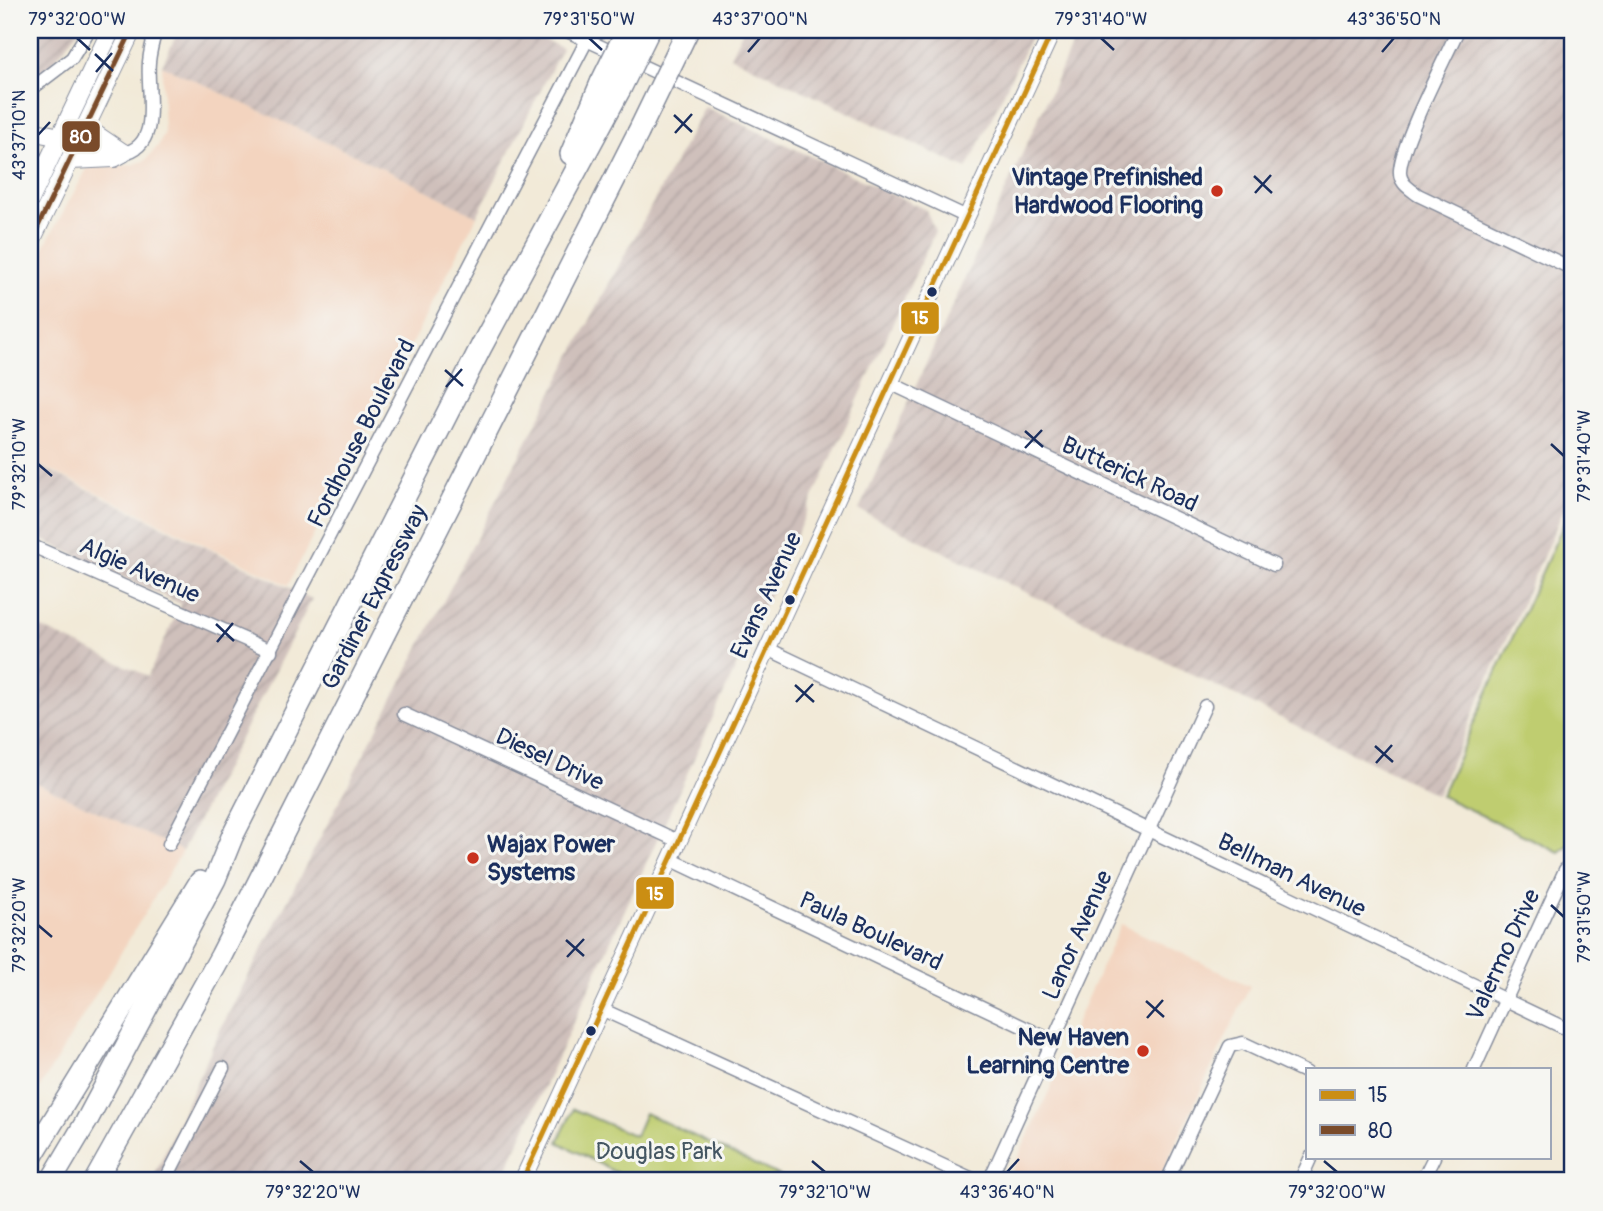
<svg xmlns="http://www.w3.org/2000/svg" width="1603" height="1211" font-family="Pangolin,sans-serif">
	<defs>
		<pattern id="industrial-furrows" width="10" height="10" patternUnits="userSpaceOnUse" patternTransform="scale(1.75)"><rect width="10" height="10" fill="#cfc0bb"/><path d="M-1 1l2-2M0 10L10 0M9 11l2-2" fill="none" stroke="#b1a5a3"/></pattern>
	</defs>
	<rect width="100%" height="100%" fill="#f6f6f2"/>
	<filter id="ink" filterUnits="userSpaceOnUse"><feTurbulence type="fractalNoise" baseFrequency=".0143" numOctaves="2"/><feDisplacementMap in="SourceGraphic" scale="14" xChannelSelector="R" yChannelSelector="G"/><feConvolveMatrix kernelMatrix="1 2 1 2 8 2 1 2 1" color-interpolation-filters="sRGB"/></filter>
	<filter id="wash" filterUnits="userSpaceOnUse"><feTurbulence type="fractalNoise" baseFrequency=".00686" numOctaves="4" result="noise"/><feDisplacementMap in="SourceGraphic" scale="28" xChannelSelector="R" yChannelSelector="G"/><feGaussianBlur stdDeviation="1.57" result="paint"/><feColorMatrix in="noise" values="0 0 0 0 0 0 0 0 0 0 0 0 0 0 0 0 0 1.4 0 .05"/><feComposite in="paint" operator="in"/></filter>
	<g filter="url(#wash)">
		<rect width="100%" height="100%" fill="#f2ead8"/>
		<g fill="#f3d4bf">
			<polygon points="162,65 397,175 477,216 288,585 30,460 30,272 87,169 132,165 146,160 158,146 164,134"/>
			<polygon points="30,780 182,851 30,1104"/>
			<polygon points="1121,924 1250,986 1158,1181 1007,1181 1064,1059 1073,1029"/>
		</g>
		<g fill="url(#industrial-furrows)">
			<polygon points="30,30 79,30 50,65 30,77"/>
			<polygon points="179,30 522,30 562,48 477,216 397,175 162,65"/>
			<polygon points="743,30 1034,30 967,169 730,56"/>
			<polygon points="1079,30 1573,30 1573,489 1437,795 859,510"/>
			<polygon points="705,107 926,210 935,231 501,1181 152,1181 220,1030 610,282"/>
			<polygon points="30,461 312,599 182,851 30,780 30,623 148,676 181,604 30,534"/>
		</g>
		<g fill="#bfcd6f" stroke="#6d7e66" stroke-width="2">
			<polygon points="1565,521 1573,524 1573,840 1559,852 1441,796"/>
			<polygon points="573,1109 635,1136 645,1113 791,1181 614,1181 617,1173 558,1142"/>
		</g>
	</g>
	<g filter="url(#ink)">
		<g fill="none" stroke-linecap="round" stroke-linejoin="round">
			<defs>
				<g id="street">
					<polyline points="565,30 967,217"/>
					<path d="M1458,30C1444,61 1402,141 1400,170C1399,183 1409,188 1418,195L1573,269"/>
					<polyline points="30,90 72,58 89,30"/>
					<path d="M123,153C163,146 146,91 149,62C150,51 153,40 156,30"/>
					<polyline points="892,384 1274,565"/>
					<polyline points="30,545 271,651"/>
					<polyline points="766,648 1573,1032"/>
					<polyline points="404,714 678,841"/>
					<polyline points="169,844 587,40"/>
					<polyline points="670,859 1053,1041"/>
					<polyline points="601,1009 977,1181"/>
					<polyline points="1474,1069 1565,870 1573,860"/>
					<polyline points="165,1181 223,1068"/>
					<polyline points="989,1181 1205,706"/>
					<polyline points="1167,1181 1230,1046 1243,1043 1307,1073"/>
					<polyline points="1300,1181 1311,1157"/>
					<polyline points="1422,1181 1434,1157"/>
				</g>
				<polyline id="secondary" points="522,1181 1053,30"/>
				<g id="primary">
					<polyline points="86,128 123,153"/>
					<polyline points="30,131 61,137"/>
					<polyline points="30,152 39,179"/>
					<polyline points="71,160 114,158 123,153"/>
					<polyline points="30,200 111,30"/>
					<polyline points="30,243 132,30"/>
				</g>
				<g id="highway">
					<polyline points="571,154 601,83"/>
					<polyline points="30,1159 200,882"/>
					<polyline points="51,1181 86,1122 215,879 232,837 481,347 620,89"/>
					<polyline points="95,1181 221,956 638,133"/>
				</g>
			</defs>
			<use href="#street" stroke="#868c9b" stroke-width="15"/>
			<use href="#secondary" stroke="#868c9b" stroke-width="18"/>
			<use href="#primary" stroke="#868c9b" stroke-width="20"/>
			<use href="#highway" stroke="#868c9b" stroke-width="24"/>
			<use href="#street" stroke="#fff" stroke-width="12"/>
			<use href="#secondary" stroke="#fff" stroke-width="16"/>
			<use href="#primary" stroke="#fff" stroke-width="18"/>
			<use href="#highway" stroke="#fff" stroke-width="21"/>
			<defs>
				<g id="highway-bridge">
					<polyline points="601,83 627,30"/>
					<polyline points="620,89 649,30"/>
					<polyline points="638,133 688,30"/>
				</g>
			</defs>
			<use href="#highway-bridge" stroke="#868c9b" stroke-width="24" stroke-linecap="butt"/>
			<use href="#highway-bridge" stroke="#fff" stroke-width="21"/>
			<defs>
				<polyline id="bus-1" points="522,1181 1053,30"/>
				<polyline id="bus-2" points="30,243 132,30"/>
			</defs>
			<use href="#bus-1" stroke="#f6f6f2" stroke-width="10"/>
			<use href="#bus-2" stroke="#f6f6f2" stroke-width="10"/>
			<use href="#bus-1" stroke="#cb8e13" stroke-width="5"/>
			<use href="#bus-2" stroke="#7a4b2a" stroke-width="5"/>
		</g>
	</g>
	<path fill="none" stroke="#1b2f5e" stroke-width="2.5" d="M77,38L90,50M589,38L602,50M1101,38L1114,50M748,52L760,38M1382,52L1394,38M95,54L113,71M96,72L112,53M674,115L692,132M675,133L692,114M38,135L50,122M1254,176L1272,193M1255,193L1271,175M445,370L463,386M446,387L462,369M1025,431L1043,447M1551,444L1564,456M1025,448L1042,430M38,464L52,476M216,624L234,641M217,642L233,623M795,685L814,702M796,702L813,684M1375,746L1393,762M1376,763L1392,745M1551,905L1564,917M38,925L52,937M566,940L584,956M567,957L584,939M1146,1001L1164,1017M1147,1018L1163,1000M300,1161L313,1172M812,1161L825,1172M1324,1161L1337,1172M1007,1172L1019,1159"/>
	<g fill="#c8321e" stroke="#f6f6f2" stroke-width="2.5">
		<circle cx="1217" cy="191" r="7"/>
		<circle cx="473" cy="858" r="7"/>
		<circle cx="1143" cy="1051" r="7"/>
	</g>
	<g fill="#1b2f5e" stroke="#f6f6f2" stroke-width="2.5">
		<circle cx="932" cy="292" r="6"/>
		<circle cx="790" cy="600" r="6"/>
		<circle cx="591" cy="1031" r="6"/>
	</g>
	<g text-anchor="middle" stroke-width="6" stroke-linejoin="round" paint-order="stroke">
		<g font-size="24" font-weight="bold" fill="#1b2f5e" stroke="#f6f6f2" text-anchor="end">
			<text x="1203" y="185">Vintage Prefinished<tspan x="1203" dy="28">Hardwood Flooring</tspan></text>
			<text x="487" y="852" text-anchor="start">Wajax Power<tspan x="487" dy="28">Systems</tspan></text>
			<text x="1129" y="1045">New Haven<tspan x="1129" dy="28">Learning Centre</tspan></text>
		</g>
		<g font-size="24" fill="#1b2f5e" stroke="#f6f6f2">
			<text transform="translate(361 433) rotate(-63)" y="8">Fordhouse Boulevard</text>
			<text transform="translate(1130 474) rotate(25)" y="8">Butterick Road</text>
			<text transform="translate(140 570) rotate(24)" y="8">Algie Avenue</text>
			<text transform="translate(766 595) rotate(-65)" y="8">Evans Avenue</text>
			<text transform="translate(374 597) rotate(-63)" y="8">Gardiner Expressway</text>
			<text transform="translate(550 759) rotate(25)" y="8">Diesel Drive</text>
			<text transform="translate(1292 875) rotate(26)" y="8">Bellman Avenue</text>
			<text transform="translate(871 931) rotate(25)" y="8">Paula Boulevard</text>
			<text transform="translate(1077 935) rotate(-66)" y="8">Lanor Avenue</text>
			<text transform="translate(1503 955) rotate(-65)" y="8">Valermo Drive</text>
		</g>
		<g font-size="24" fill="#445662" stroke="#f6f6f2">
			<text x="659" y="1159">Douglas Park</text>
		</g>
	</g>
	<g stroke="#f6f6f2" stroke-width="2.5">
		<rect x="61" y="120" width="40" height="33" rx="7" fill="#7a4b2a"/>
		<rect x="900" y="301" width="40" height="34" rx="7" fill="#cb8e13"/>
		<rect x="635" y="876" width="40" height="34" rx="7" fill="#cb8e13"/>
	</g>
	<g font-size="19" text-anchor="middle" font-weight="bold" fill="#fff">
		<text x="81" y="143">80</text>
		<text x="920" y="324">15</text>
		<text x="655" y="900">15</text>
	</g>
	<rect width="1603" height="1211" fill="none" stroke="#f6f6f2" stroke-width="77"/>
	<rect x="1306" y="1068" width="245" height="91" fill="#f6f6f2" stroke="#9ea6b7" stroke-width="2"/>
	<rect x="1320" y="1090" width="35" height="10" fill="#cb8e13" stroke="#9ea6b7" stroke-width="2"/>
	<text x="1368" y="1102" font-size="21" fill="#1b2f5e">15</text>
	<rect x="1320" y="1125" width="35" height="10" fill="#7a4b2a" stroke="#9ea6b7" stroke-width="2"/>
	<text x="1368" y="1138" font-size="21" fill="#1b2f5e">80</text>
	<rect x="38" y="38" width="1526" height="1134" fill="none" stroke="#1b2f5e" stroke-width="2.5"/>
	<g font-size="18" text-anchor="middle" fill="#1b2f5e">
		<text x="77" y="25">79°32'00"W</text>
		<text x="589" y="25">79°31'50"W</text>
		<text x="760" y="25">43°37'00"N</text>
		<text x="1101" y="25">79°31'40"W</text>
		<text x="1394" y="25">43°36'50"N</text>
		<text transform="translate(19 135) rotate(-90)" y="6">43°37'10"N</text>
		<text transform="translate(1584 456) rotate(-90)" y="6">79°31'40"W</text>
		<text transform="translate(19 464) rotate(-90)" y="6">79°32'10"W</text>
		<text transform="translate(1584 917) rotate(-90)" y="6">79°31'50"W</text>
		<text transform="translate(19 925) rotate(-90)" y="6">79°32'20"W</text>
		<text x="313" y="1198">79°32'20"W</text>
		<text x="825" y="1198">79°32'10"W</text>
		<text x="1007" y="1198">43°36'40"N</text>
		<text x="1337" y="1198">79°32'00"W</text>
	</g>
</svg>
